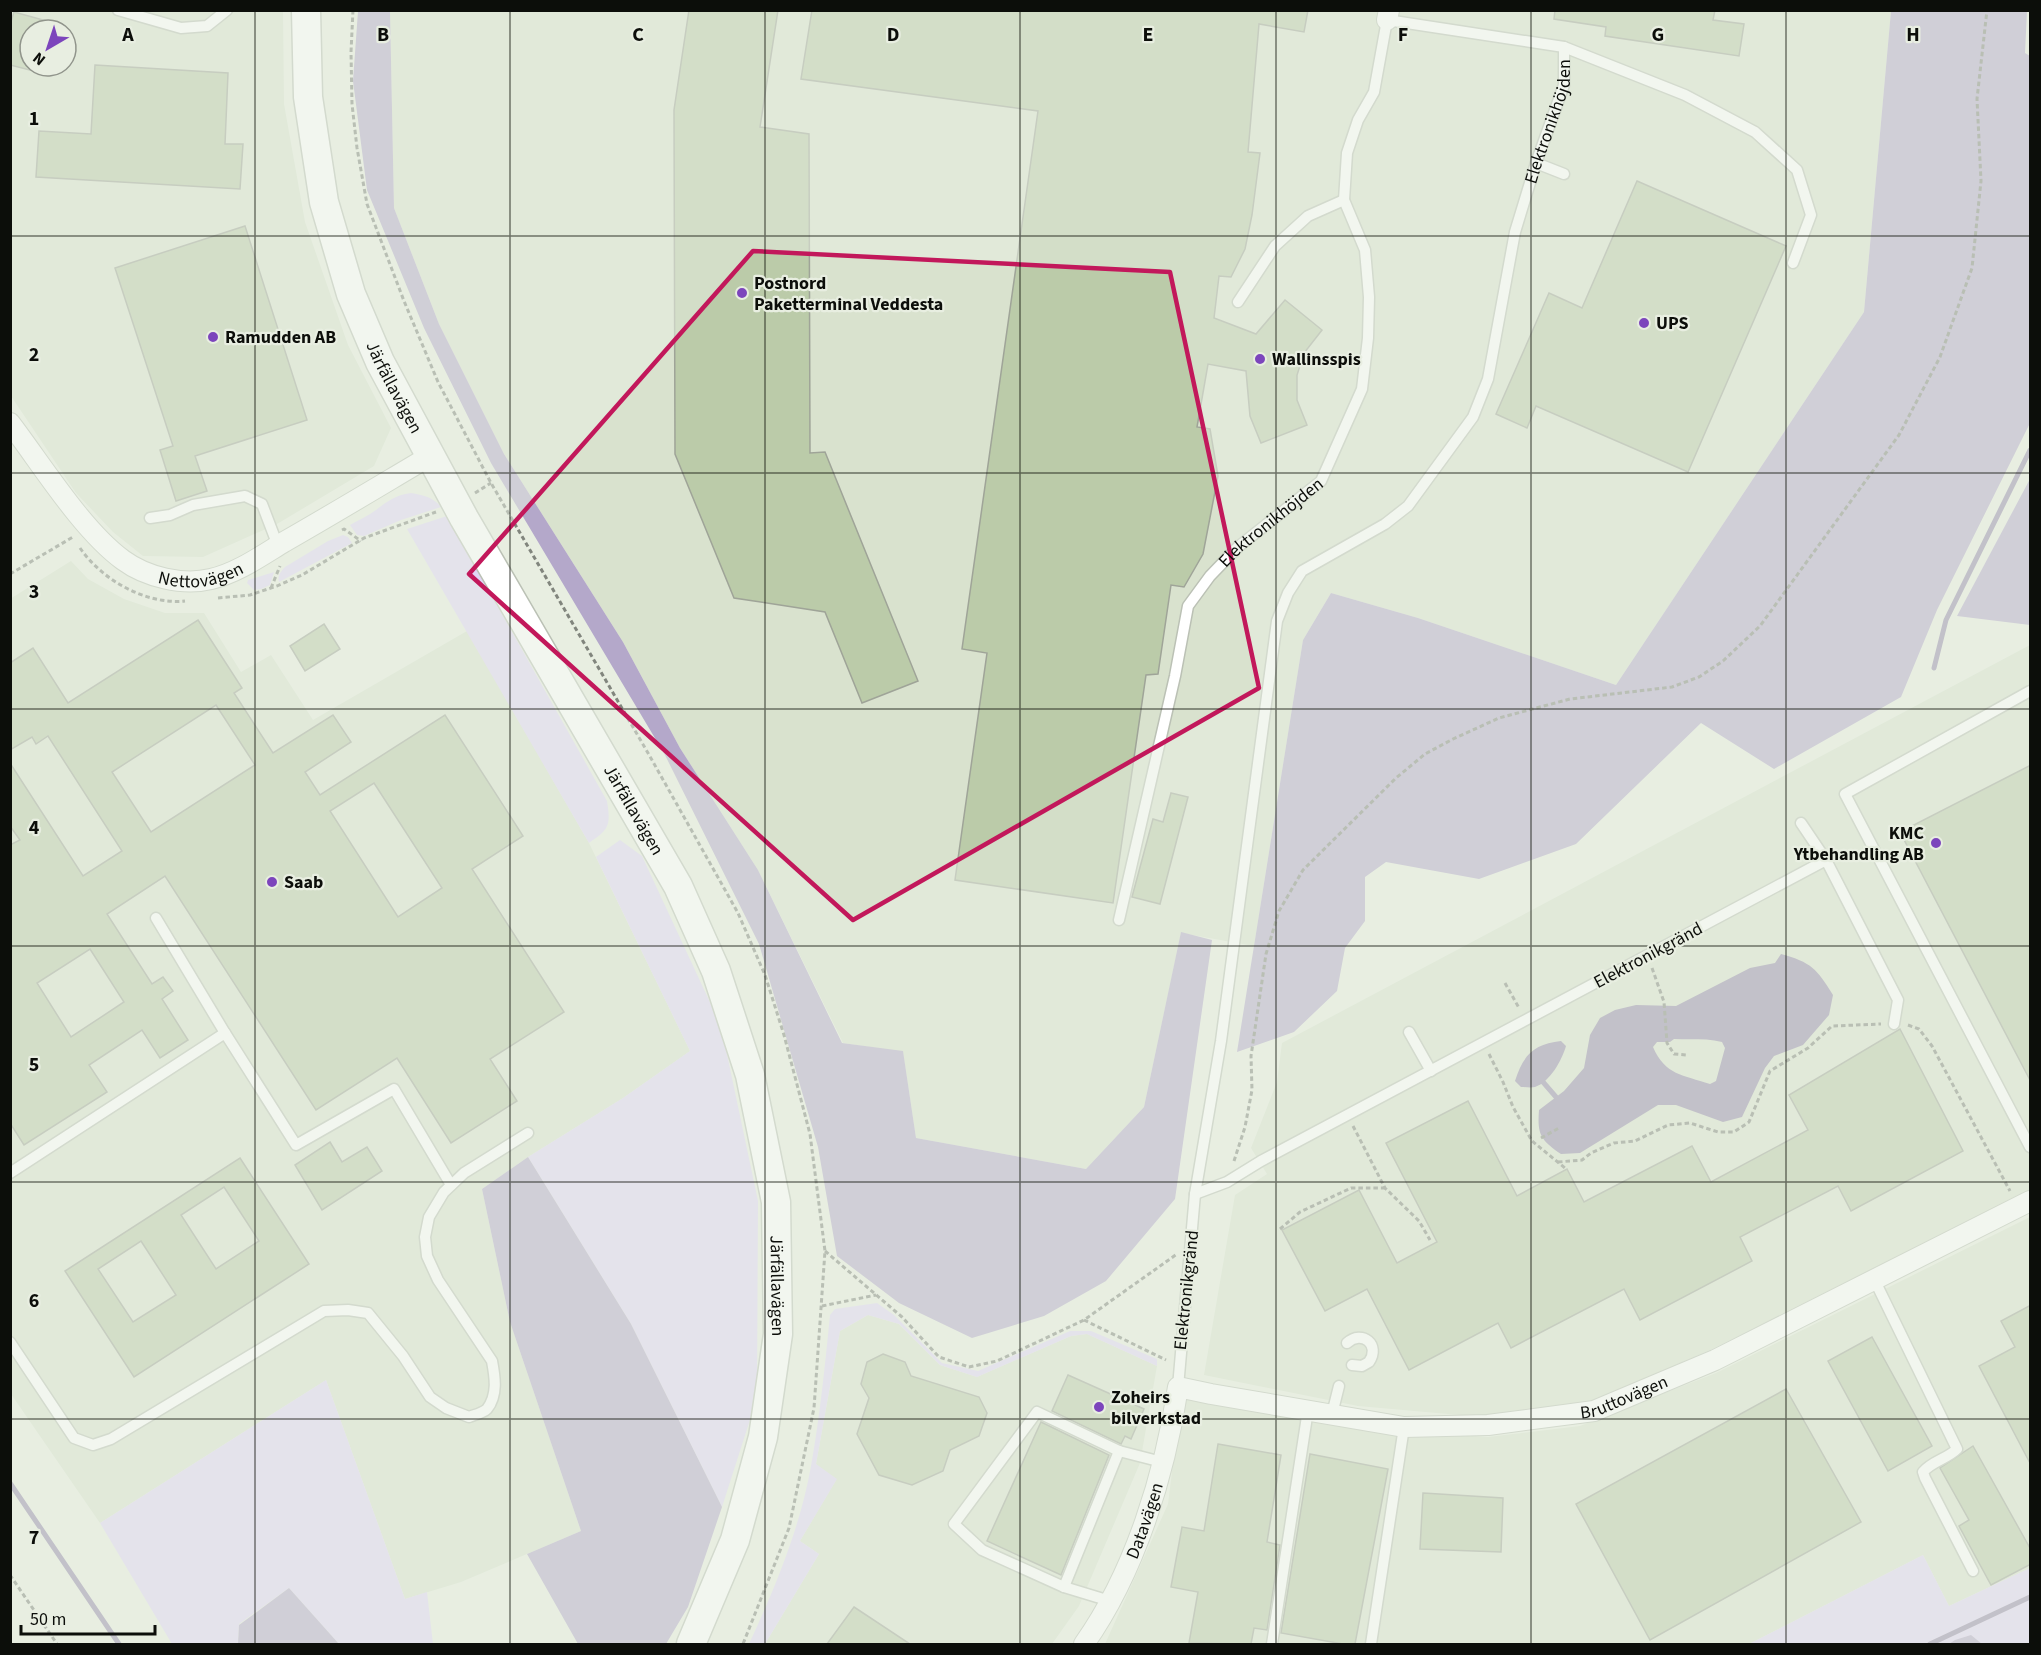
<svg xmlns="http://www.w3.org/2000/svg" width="2041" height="1655" font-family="'Source Sans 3',sans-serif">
	<rect width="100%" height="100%" fill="#e8eee1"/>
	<g fill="#d9e2ce" fill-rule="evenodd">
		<path d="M10,11H283L284,104L305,222L348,345L391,428L374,466L277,524L203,557L143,556L113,532L76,493L11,396ZM30,30H66V66H30Z"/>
		<polygon points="390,11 1891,11 1864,312 1616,685 1418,618 1331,593 1303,640 1254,946 1181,933 1144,1107 1086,1169 916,1138 903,1052 843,1043 758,870 680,748 623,642 504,454 439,324 394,208"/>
		<polygon points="71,561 88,579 124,599 165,613 204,613 241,672 271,655 313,720 467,631 589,843 690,1051 623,1098 528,1157 482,1189 510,1322 581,1531 461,1582 405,1599 326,1380 100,1523 11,1394 10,599"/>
		<polygon points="2030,645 2030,1190 1712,1349 1586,1405 1482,1417 1358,1406 1204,1375 1235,1195 1267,1174 1251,1148 1277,1082 1282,1043"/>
		<polygon points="2030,1217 2030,1568 1949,1606 1923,1555 1749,1644 1105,1644 1168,1504 1182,1391 1356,1427 1488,1437 1580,1426 1716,1373"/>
		<polygon points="868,1315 899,1324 940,1365 977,1377 1071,1336 1087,1334 1157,1366 1140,1463 1079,1606 1052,1644 765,1644 819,1554 800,1541 836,1480 816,1464 840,1331"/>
	</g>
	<g fill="#e1d5f5">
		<path d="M411,493C423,495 433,497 441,507L401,520L364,536L357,535L350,525C358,520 368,516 376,510C388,501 395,495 411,493Z"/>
		<path d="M447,516L607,801C611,826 609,829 589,843L407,529Z"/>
		<path d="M343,535L348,537L352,543L279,582C277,576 281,571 285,567L328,541Z"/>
		<polygon points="274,572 270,585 261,589 254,590 247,583 248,580"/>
		<polygon points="620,840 642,856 721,1026 758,1201 757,1398 722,1507 631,1324 528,1157 623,1098 690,1051 596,857"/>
		<path d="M877,1303L894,1315L942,1363L978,1371L1070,1331H1091L1157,1359V1366L1087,1334L1071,1336L977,1377L940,1365L899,1324L868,1315L840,1331L816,1464L837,1479L800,1541L819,1554L765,1644H749C775,1588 800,1528 811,1466C820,1416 825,1365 830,1315L835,1309Z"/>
		<polygon points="326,1380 405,1599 427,1592 433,1644 339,1644 289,1588 239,1624 238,1644 172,1644 100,1523"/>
		<polygon points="1923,1555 1949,1606 2030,1568 2030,1644 1749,1644"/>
	</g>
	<g fill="#b4a8ca">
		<polygon points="358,11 390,11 394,208 439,324 504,454 623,642 680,748 758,870 842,1043 903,1051 916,1138 1086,1169 1144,1107 1181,932 1212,940 1175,1199 1106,1281 1044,1316 972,1338 899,1303 837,1256 818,1147 759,944 665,755 491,463 424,328 367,190 353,81"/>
		<polygon points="1891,11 2027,11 2025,53 2030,56 2030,423 1937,610 1901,697 1774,769 1701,723 1576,844 1479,879 1386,862 1365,877 1365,921 1345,948 1337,991 1294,1032 1237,1052 1303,640 1331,593 1418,618 1616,685 1864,312"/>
		<polygon points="2030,479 2030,625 1957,616"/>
		<polygon points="528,1157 631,1324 722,1507 688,1607 666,1644 578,1644 527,1554 581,1531 510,1322 482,1189"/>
		<polygon points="289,1588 339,1644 238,1644 239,1625"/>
		<polygon points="1971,1635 1982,1644 1949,1644 1955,1640"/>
	</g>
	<g fill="#958aaa" fill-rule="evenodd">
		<path d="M1781,954C1811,962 1817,969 1833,995L1829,1015L1803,1045L1774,1056L1765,1068L1742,1117L1723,1122L1676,1105H1658L1580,1153L1561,1154C1541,1140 1537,1135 1539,1110L1564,1091L1584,1068L1590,1035L1600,1018L1615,1010L1636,1005L1676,1006L1750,968L1775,963ZM1674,1039C1690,1040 1707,1038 1722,1042L1725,1048L1716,1081L1710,1084C1683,1075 1665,1075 1653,1047L1657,1042H1670Z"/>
		<path d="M1561,1041L1566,1046C1562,1060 1550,1082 1535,1087C1531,1088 1525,1087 1521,1087L1515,1081C1523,1055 1534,1044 1561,1041Z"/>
	</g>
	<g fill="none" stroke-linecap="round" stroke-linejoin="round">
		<g stroke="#958aaa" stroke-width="5">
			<polyline points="1934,668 1946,620 2030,450"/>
			<polyline points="1543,1082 1556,1097"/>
			<polyline points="10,1483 119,1644"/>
			<polyline points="1930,1644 2030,1597"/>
		</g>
	</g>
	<g fill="#bbcba9" stroke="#9fa498" stroke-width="1.5" fill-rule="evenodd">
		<polygon points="689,10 778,10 760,127 809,134 810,453 825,452 918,681 862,703 825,612 734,598 675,454 674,110"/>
		<polygon points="812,10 1308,10 1304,32 1259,24 1248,152 1260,153 1252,215 1245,249 1231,277 1219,276 1214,318 1256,334 1285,300 1322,330 1304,353 1297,375 1297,400 1307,425 1261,443 1250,416 1246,371 1208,364 1197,427 1210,429 1218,476 1203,554 1184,587 1171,585 1158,674 1146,675 1113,903 955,880 987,653 962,649 1038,111 801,79"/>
		<polygon points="1555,10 1715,10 1713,20 1744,24 1739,56 1605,36 1606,27 1554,19"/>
		<polygon points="14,12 65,26 64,30 30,30 30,70 10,65 10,25"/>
		<polygon points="95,65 228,73 225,144 243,144 240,189 36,177 39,131 91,134"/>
		<polygon points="1637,181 1786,246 1688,472 1536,406 1527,428 1496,414 1549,293 1582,308"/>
		<polygon points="245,226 307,420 195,456 207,491 176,501 160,450 173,446 115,268"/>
		<path d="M198,620L242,688L234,693L273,753L333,715L351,742L305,772L320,795L445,715L523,836L472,869L564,1012L490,1059L517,1101L451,1143L397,1058L316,1110L165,876L107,914L152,984L163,977L173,991L162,999L188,1040L160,1058L142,1030L89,1065L107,1092L24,1145L10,1123V845L20,840L10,826V763L83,876L122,851L48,736L36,744L32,737L10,750V663L33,648L68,703ZM216,705L255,765L151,832L112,772ZM374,783L442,888L398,917L330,811ZM90,949L124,1002L71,1037L37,983Z"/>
		<polygon points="324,624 340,649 305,671 290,646"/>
		<polygon points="2031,765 2031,1082 1900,832"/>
		<polygon points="1171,793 1188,797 1160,904 1132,897 1153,819 1163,822"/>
		<polygon points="1900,1029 1963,1151 1851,1211 1838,1186 1740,1237 1752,1261 1640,1320 1624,1289 1511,1348 1498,1323 1409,1370 1367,1289 1325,1311 1282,1230 1359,1190 1397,1263 1437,1242 1386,1143 1468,1101 1517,1196 1567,1169 1584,1202 1692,1146 1711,1182 1808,1130 1789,1095"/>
		<polygon points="330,1142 342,1162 367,1147 382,1171 322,1210 295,1165"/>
		<path d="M240,1158L309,1264L134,1377L65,1271ZM224,1187L259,1241L216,1269L181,1215ZM141,1241L176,1295L133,1322L98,1269Z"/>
		<polygon points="2031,1305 2031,1465 1979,1366 2015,1347 2001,1321"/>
		<polygon points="1872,1337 1932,1446 1888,1471 1828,1361"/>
		<polygon points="883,1354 905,1362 911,1376 979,1397 987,1413 979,1436 950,1450 943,1471 912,1485 879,1475 857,1434 869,1398 861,1384 867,1362"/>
		<polygon points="1068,1375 1144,1409 1131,1439 1125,1436 1121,1444 1052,1411"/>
		<polygon points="1786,1389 1861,1522 1650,1640 1576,1504"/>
		<polygon points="1041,1422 1109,1455 1061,1575 987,1541"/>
		<polygon points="1218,1444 1281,1455 1267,1542 1280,1545 1267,1630 1254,1628 1251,1644 1189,1643 1198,1592 1171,1587 1182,1527 1204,1531"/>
		<polygon points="1973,1446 2031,1550 2031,1564 1991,1585 1959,1526 1969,1520 1940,1468"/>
		<polygon points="1310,1454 1388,1469 1355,1644 1343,1644 1281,1633"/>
		<polygon points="1423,1493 1503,1498 1501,1552 1420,1549"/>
		<polygon points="854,1607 910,1644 827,1644"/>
	</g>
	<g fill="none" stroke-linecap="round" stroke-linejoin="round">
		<defs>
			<g id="lane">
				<polyline points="118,10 181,28 207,26 227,10"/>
				<polyline points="1536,163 1564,174"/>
				<polyline points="1238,302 1275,246 1308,216 1344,200"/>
				<polyline points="150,518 170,515 193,505 245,496 262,504 278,546"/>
				<polyline points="2030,691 1845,794 2030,1147"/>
				<polyline points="1826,860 1898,1000 1894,1024"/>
				<polyline points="156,918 225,1033"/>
				<path id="s1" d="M1119,920L1175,676L1188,606L1210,576L1238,547L1321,481L1362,389L1368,338L1369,297L1365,250L1344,200L1347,153L1358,120L1374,92L1387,20L1564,47L1685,95L1755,132L1797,170L1811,215L1793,263"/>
				<polyline points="1409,1032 1431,1071"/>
				<polyline points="10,1173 225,1033 296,1145 394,1089 451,1185"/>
				<polyline points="1195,1194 1227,1182 1261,1161 1826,860 1801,823"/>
				<path d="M1874,1279L1957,1449C1947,1459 1932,1461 1923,1472L1925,1478L1973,1571"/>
				<path d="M10,1342L74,1438L93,1445L111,1439L324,1311L348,1310L368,1313L403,1356L430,1397L446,1408L469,1417C474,1415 483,1413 487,1409C498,1395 495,1377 492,1361L438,1280L427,1256L425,1237L429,1217L444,1192L464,1173L528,1133"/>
				<path d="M1347,1343C1362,1329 1381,1345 1369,1362L1362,1366L1352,1365"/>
				<path id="s2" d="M1178,1387L1195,1194L1221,1041L1277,621L1288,593L1302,571L1385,524L1408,506L1473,417L1488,379L1515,232L1536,163L1564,85V47"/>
				<polyline points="1332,1414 1339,1386"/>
				<polyline points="1064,1587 1119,1451"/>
				<polyline points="1110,1601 1064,1587 982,1550 954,1524 1037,1412 1119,1451 1162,1462"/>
				<polyline points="1272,1644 1308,1410"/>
				<polyline points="1371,1644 1404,1427"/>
			</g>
			<g id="street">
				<polyline points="1387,20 1389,10"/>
				<path id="s3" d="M10,423C42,465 82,530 123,560C146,577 183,586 211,579C237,573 261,556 284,542C333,514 381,485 430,456"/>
				<path id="s4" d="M1084,1644C1135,1572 1165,1474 1178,1387L1211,1394L1404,1427L1488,1425L1594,1411L1715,1360L2030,1201"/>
			</g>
			<g id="secondary">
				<path id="s5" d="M306,10L308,97L324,202L351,294L380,362L464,518L678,886L716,971L750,1075L776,1202L778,1334L763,1437L735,1540L691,1644"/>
			</g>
		</defs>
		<use href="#lane" stroke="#bbc1b5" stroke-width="13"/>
		<use href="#street" stroke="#bbc1b5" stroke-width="22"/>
		<use href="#secondary" stroke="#bbc1b5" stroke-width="31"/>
		<g stroke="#81857d" stroke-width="3" stroke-dasharray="4.5 3" stroke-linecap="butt">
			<polyline points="353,10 351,52 352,104 357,148 367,204 404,301 438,382 491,483 648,753 738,913 765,975 784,1035 810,1134 825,1251 814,1408 789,1528 743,1644"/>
			<polyline points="475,493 491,483"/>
			<polyline points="342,530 344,529 361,541"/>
			<path d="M80,548C102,580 146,605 185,601"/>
			<polyline points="10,574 73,537"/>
			<polyline points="271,588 280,566"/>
			<polyline points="218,598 250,595 277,586 302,575 364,538 436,512"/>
			<polyline points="1652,968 1664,1002 1667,1043 1674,1054 1687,1055"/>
			<polyline points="1505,983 1519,1008"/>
			<polyline points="1908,1025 1919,1029 1932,1046 2010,1191"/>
			<polyline points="1489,1054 1503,1082 1513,1107 1532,1141 1565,1168"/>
			<polyline points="1353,1126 1385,1188 1419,1221 1430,1240"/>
			<polyline points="1541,1138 1559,1128"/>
			<polyline points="1234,1161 1245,1127 1252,1090 1251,1056 1266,954 1279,911 1303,870 1396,778 1425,754 1453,739 1499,718 1570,699 1672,687 1699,677 1723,661 1760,626 1899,435 1940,357 1972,268 1981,181 1977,99 1987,10"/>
			<polyline points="1558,1162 1582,1160 1591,1153 1614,1143 1635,1141 1668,1125 1690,1123 1718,1132 1734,1132 1749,1122 1770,1071 1808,1048 1832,1026 1881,1024"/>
			<polyline points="1280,1229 1300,1212 1351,1188 1385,1188"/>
			<polyline points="825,1251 902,1317 939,1357 969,1367 997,1361 1084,1320 1177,1254"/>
			<polyline points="822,1306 876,1295"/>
			<polyline points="1084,1320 1166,1360"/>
			<polyline points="10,1575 57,1644"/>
		</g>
		<use href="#lane" stroke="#fff" stroke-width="10"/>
		<use href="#street" stroke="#fff" stroke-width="20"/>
		<use href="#secondary" stroke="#fff" stroke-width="28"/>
	</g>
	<path d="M0 0H2041V1655H0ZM753,251L1170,272L1259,688L853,920L469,574Z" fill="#e8eee1" fill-opacity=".55" fill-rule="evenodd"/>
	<path fill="none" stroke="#c2185b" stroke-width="4.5" stroke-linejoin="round" d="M753,251L1170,272L1259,688L853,920L469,574Z"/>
	<path fill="none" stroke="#0c0e0a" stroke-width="1.5" stroke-opacity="0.55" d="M255,10V1644M510,10V1644M765,10V1644M1020,10V1644M1276,10V1644M1531,10V1644M1786,10V1644M10,236H2030M10,473H2030M10,709H2030M10,946H2030M10,1182H2030M10,1419H2030"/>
	<g fill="#7c45bc" stroke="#e8eee1" stroke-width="2">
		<circle cx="742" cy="293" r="6"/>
		<circle cx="1644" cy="323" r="6"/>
		<circle cx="213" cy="337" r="6"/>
		<circle cx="1260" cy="359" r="6"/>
		<circle cx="1936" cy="843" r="6"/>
		<circle cx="272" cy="882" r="6"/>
		<circle cx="1099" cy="1407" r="6"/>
	</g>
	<g text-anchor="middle" stroke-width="4.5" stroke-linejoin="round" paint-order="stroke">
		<g font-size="18" fill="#0c0e0a" stroke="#e8eee1">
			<text dy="6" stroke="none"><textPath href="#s2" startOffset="1370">Elektronikhöjden</textPath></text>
			<text dy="6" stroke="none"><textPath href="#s5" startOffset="392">Järfällavägen</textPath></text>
			<text dy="6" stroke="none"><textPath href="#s1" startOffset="440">Elektronikhöjden</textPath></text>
			<text dy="6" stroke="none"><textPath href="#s3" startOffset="261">Nettovägen</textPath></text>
			<text dy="6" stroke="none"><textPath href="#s5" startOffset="878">Järfällavägen</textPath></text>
			<text transform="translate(1648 955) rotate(-28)" y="6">Elektronikgränd</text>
			<text dy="6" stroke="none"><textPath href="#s5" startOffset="1382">Järfällavägen</textPath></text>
			<text transform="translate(1186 1290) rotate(-84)" y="6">Elektronikgränd</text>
			<text dy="6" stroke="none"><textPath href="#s4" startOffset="729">Bruttovägen</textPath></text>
			<text dy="6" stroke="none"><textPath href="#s4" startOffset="138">Datavägen</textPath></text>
		</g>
		<g font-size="18" font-weight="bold" fill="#0c0e0a" stroke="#e8eee1" text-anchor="start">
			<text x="754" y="289">Postnord<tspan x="754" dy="21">Paketterminal Veddesta</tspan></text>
			<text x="1656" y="329">UPS</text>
			<text x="225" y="343">Ramudden AB</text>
			<text x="1272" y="365">Wallinsspis</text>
			<text x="1924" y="839" text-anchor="end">KMC<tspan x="1924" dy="21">Ytbehandling AB</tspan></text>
			<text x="284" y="888">Saab</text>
			<text x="1111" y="1403">Zoheirs<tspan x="1111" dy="21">bilverkstad</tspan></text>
		</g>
	</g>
	<g font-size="20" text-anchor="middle" font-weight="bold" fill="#0c0e0a" stroke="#e8eee1" stroke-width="4.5" stroke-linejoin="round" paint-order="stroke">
		<text x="128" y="41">A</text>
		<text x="383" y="41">B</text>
		<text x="638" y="41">C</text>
		<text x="893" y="41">D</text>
		<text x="1148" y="41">E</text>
		<text x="1403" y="41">F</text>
		<text x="1658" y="41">G</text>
		<text x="1913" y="41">H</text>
		<text x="34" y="125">1</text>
		<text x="34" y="361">2</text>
		<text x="34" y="598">3</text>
		<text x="34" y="834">4</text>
		<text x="34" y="1071">5</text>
		<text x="34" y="1307">6</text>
		<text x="34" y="1544">7</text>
	</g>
	<rect width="2041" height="1655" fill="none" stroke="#0c0e0a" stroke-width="24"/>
	<g transform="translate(48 48) rotate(219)"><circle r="28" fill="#e8eee1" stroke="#90948b" stroke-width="1.5"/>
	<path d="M0-4.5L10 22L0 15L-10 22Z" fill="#7c45bc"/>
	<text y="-9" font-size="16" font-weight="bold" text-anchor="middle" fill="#0c0e0a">N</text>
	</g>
	<path d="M21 1625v9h134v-9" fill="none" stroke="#0c0e0a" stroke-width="3"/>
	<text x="30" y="1625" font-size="18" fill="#0c0e0a" stroke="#e8eee1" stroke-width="4.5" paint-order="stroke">50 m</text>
</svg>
